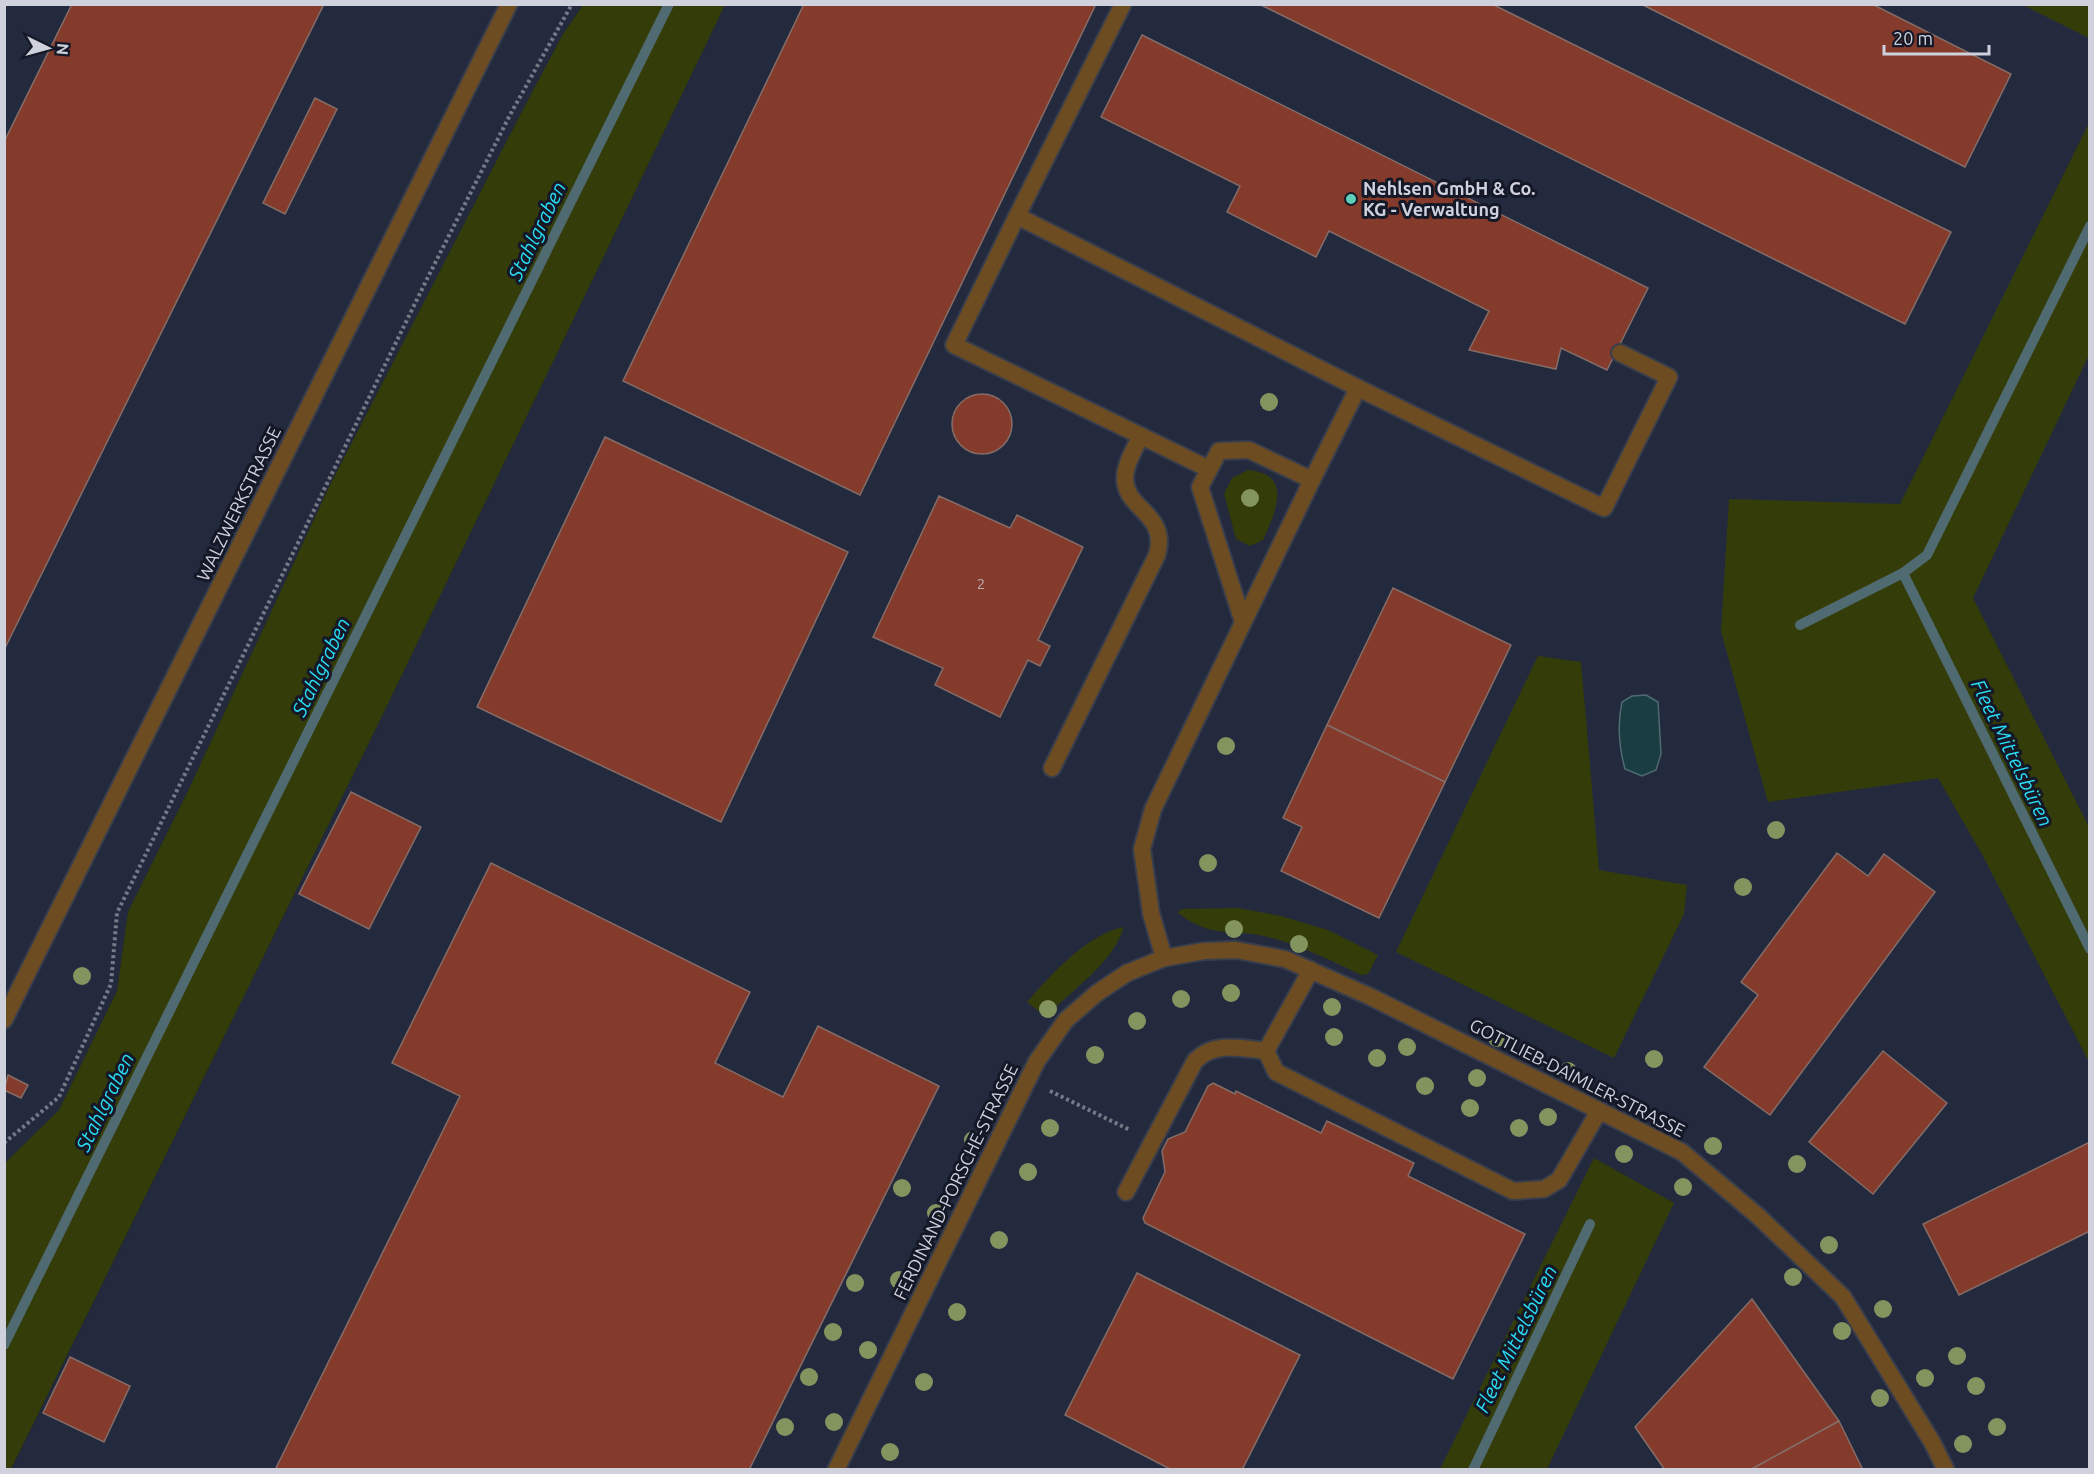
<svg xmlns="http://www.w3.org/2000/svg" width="2094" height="1474" font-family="Ubuntu,sans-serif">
	<rect width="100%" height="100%" fill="#1d2231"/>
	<g fill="#232a3e">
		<polygon points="5,5 583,5 563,34 518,119 328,489 188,791 128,912 117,991 59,1111 5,1163"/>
		<polygon points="725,5 2089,5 2089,1469 11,1470 385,710"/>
	</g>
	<g fill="#343d09">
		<polygon points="583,5 725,5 385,710 11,1469 5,1469 5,1163 59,1110 117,991 128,912 188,791 328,489 518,119 563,34"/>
		<polygon points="2023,5 2089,5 2089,38"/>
		<polygon points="2089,123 2089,355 1973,598 2089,827 2089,1062 1983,856 1938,778 1768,802 1721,631 1729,499 1900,504"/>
		<path d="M1248,470C1294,474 1275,513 1263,540L1250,546L1236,539L1224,494L1232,478Z"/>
		<polygon points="1538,656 1581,662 1599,870 1687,885 1684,914 1614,1058 1396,952"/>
		<path d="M1238,908L1281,916L1328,930L1378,955L1368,974L1361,975C1332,961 1304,947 1272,938C1234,927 1213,941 1177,912L1183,909Z"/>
		<path d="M1124,927C1111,966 1074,987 1046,1017L1027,1002C1052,974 1086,935 1124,927Z"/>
		<polygon points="1594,1158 1674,1203 1547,1469 1440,1469"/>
	</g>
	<path fill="#1a3d43" stroke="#506a71" stroke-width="1.5" d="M1646,695L1658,702L1661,754L1656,770L1642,776L1625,769C1619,747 1617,725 1622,702L1632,696Z"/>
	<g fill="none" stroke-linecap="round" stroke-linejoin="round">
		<g stroke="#506a71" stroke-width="10">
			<polyline points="1903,573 2090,949"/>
			<polyline points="1800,625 1903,573 1927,555 2090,226"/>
			<polyline points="4,1345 669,4"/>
			<polyline points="1473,1470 1590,1224"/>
		</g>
	</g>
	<g fill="#853b2c" stroke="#846d68" stroke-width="1.5">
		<polygon points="72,4 324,4 4,650 4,142"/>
		<polygon points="804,4 1096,4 860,495 623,381"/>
		<polygon points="1259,4 1492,4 1951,232 1905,324"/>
		<polygon points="1641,4 1872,4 2011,74 1965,167"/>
		<polygon points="1142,35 1648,288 1607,370 1561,348 1556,369 1469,350 1489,311 1329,231 1316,257 1227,212 1240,186 1101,117"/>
		<polygon points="315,98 337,109 285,214 263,203"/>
		<circle cx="982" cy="424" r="30"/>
		<polygon points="605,437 848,552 721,822 477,707"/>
		<polygon points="939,496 1010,528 1017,515 1083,547 1038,640 1050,646 1040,666 1028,660 1000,717 935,685 943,668 873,637"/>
		<polygon points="1393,588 1511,645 1445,782 1327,725"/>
		<polygon points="1327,725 1445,782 1379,918 1281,871 1302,827 1283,818"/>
		<polygon points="351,792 421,827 369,929 299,894"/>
		<polygon points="1837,853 1868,876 1884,854 1935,892 1770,1115 1704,1067 1758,995 1741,982"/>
		<polygon points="491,863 750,992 715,1063 783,1097 818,1026 939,1086 749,1470 275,1470 460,1096 392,1063"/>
		<polygon points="1883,1051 1947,1103 1873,1194 1809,1142"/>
		<polygon points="8,1075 28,1085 21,1098 4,1090"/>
		<polygon points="1213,1083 1235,1094 1236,1091 1321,1133 1327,1121 1414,1163 1408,1176 1525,1234 1453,1379 1145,1223 1143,1218 1165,1172 1162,1151 1168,1139 1185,1132 1208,1086"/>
		<polygon points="2090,1142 2090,1231 1959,1295 1923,1224"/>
		<polygon points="1137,1273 1300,1355 1242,1470 1172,1470 1065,1415"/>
		<polygon points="1752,1299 1839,1421 1750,1470 1665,1470 1635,1427"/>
		<polygon points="70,1357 130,1386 104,1442 43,1413"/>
		<polygon points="1839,1421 1863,1470 1750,1470"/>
	</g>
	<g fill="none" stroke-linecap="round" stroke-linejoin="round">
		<defs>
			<g id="service">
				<polyline points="1123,4 1017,216 1358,388 1312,480"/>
				<polyline points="1017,216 954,345 1209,469"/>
				<polyline points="1358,388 1604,508 1669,377 1620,353"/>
				<path d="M1052,768L1157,555C1169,512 1123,510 1125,476C1126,462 1135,448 1141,436"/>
				<polyline points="1311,970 1266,1051 1276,1072 1513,1191 1544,1189 1559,1180 1599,1111"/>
				<path d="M1126,1192L1195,1061C1214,1041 1240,1048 1266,1051"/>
			</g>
			<g id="minor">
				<polyline points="1164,958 1151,913 1142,849 1153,809 1312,480 1249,450 1219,451 1200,487 1243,622"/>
				<polyline points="4,1020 509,4"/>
				<polyline points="836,1470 1037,1061 1066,1020 1097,993 1127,973 1164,958 1204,951 1236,950 1285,959 1371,997 1682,1152 1758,1216 1843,1297 1932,1442 1946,1470"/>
			</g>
		</defs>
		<use href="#service" stroke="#393e4d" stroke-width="20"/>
		<use href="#minor" stroke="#393e4d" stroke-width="20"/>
		<g stroke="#767a87" stroke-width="4" stroke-dasharray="3 3" stroke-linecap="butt">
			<polyline points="1050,1091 1130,1130"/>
			<polyline points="4,1143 59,1097 111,984 117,913 428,277 511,113 572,4"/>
		</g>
		<use href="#service" stroke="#6e4c21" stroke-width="16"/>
		<use href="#minor" stroke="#6e4c21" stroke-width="16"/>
	</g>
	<g fill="#84945f">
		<circle cx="1269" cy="402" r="9"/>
		<circle cx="1250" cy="498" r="9"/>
		<circle cx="1226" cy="746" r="9"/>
		<circle cx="1776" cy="830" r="9"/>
		<circle cx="1208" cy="863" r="9"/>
		<circle cx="1743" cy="887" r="9"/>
		<circle cx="1234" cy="929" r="9"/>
		<circle cx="1299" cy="944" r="9"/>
		<circle cx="82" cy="976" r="9"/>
		<circle cx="1231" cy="993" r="9"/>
		<circle cx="1181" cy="999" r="9"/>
		<circle cx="1332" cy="1007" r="9"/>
		<circle cx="1048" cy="1009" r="9"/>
		<circle cx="1137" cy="1021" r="9"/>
		<circle cx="1334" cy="1037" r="9"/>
		<circle cx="1497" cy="1038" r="9"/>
		<circle cx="1407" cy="1047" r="9"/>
		<circle cx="1095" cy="1055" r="9"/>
		<circle cx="1377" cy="1058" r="9"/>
		<circle cx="1654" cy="1059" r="9"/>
		<circle cx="1568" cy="1071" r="9"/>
		<circle cx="1477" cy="1078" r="9"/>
		<circle cx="1425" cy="1086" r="9"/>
		<circle cx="1470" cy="1108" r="9"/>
		<circle cx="1548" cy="1117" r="9"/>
		<circle cx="1050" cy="1128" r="9"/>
		<circle cx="1519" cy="1128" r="9"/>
		<circle cx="973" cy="1140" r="9"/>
		<circle cx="1713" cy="1146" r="9"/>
		<circle cx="1624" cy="1154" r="9"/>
		<circle cx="1797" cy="1164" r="9"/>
		<circle cx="1028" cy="1172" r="9"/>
		<circle cx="1683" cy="1187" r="9"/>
		<circle cx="902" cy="1188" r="9"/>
		<circle cx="936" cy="1213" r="9"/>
		<circle cx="999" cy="1240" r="9"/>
		<circle cx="1829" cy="1245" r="9"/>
		<circle cx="1793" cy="1277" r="9"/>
		<circle cx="899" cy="1280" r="9"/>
		<circle cx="855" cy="1283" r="9"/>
		<circle cx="1883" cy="1309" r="9"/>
		<circle cx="957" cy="1312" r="9"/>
		<circle cx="1842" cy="1331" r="9"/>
		<circle cx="833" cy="1332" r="9"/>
		<circle cx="868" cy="1350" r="9"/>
		<circle cx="1957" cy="1356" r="9"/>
		<circle cx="809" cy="1377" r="9"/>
		<circle cx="1925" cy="1378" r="9"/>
		<circle cx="924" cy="1382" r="9"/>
		<circle cx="1976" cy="1386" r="9"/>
		<circle cx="1880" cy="1398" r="9"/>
		<circle cx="834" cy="1422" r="9"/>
		<circle cx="785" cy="1427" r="9"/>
		<circle cx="1997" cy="1427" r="9"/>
		<circle cx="1963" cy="1444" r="9"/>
		<circle cx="890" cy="1452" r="9"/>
	</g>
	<circle fill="#5dceb8" stroke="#141827" stroke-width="2" cx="1351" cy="199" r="6"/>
	<g text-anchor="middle" stroke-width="6" stroke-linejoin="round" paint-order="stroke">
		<g font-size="15" fill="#bcacb1">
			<text x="981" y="589">2</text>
		</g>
		<g font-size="18" font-weight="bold" fill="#cfd2dd" stroke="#141827" text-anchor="start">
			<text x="1363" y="195">Nehlsen GmbH &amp; Co.<tspan x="1363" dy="21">KG - Verwaltung</tspan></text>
		</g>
		<g font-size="18" fill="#cfd2dd" stroke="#141827">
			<text transform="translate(239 504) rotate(-64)" y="6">WALZWERKSTRASSE</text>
			<text transform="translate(1577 1078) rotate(27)" y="6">GOTTLIEB-DAIMLER-STRASSE</text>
			<text transform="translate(956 1182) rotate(-64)" y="6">FERDINAND-PORSCHE-STRASSE</text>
		</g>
		<g font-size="20" font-style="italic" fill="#2addf5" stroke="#141827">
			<text transform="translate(537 231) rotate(-64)" y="7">Stahlgraben</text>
			<text transform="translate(321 667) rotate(-64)" y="7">Stahlgraben</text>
			<text transform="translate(2012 753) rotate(64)" y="7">Fleet Mittelsbüren</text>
			<text transform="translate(105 1102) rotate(-64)" y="7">Stahlgraben</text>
			<text transform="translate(1516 1339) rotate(-64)" y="7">Fleet Mittelsbüren</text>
		</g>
	</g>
	<rect width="2094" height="1474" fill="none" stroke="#cfd2dd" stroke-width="12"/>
	<g transform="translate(48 48) rotate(95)" stroke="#141827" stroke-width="4.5" paint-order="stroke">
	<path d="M0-4.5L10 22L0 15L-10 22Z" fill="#cfd2dd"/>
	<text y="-9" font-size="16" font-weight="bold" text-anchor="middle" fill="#cfd2dd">N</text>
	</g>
	<path d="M1884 45v9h105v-9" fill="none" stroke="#cfd2dd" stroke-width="3"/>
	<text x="1893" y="45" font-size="18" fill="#cfd2dd" stroke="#141827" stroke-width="4.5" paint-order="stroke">20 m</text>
</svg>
